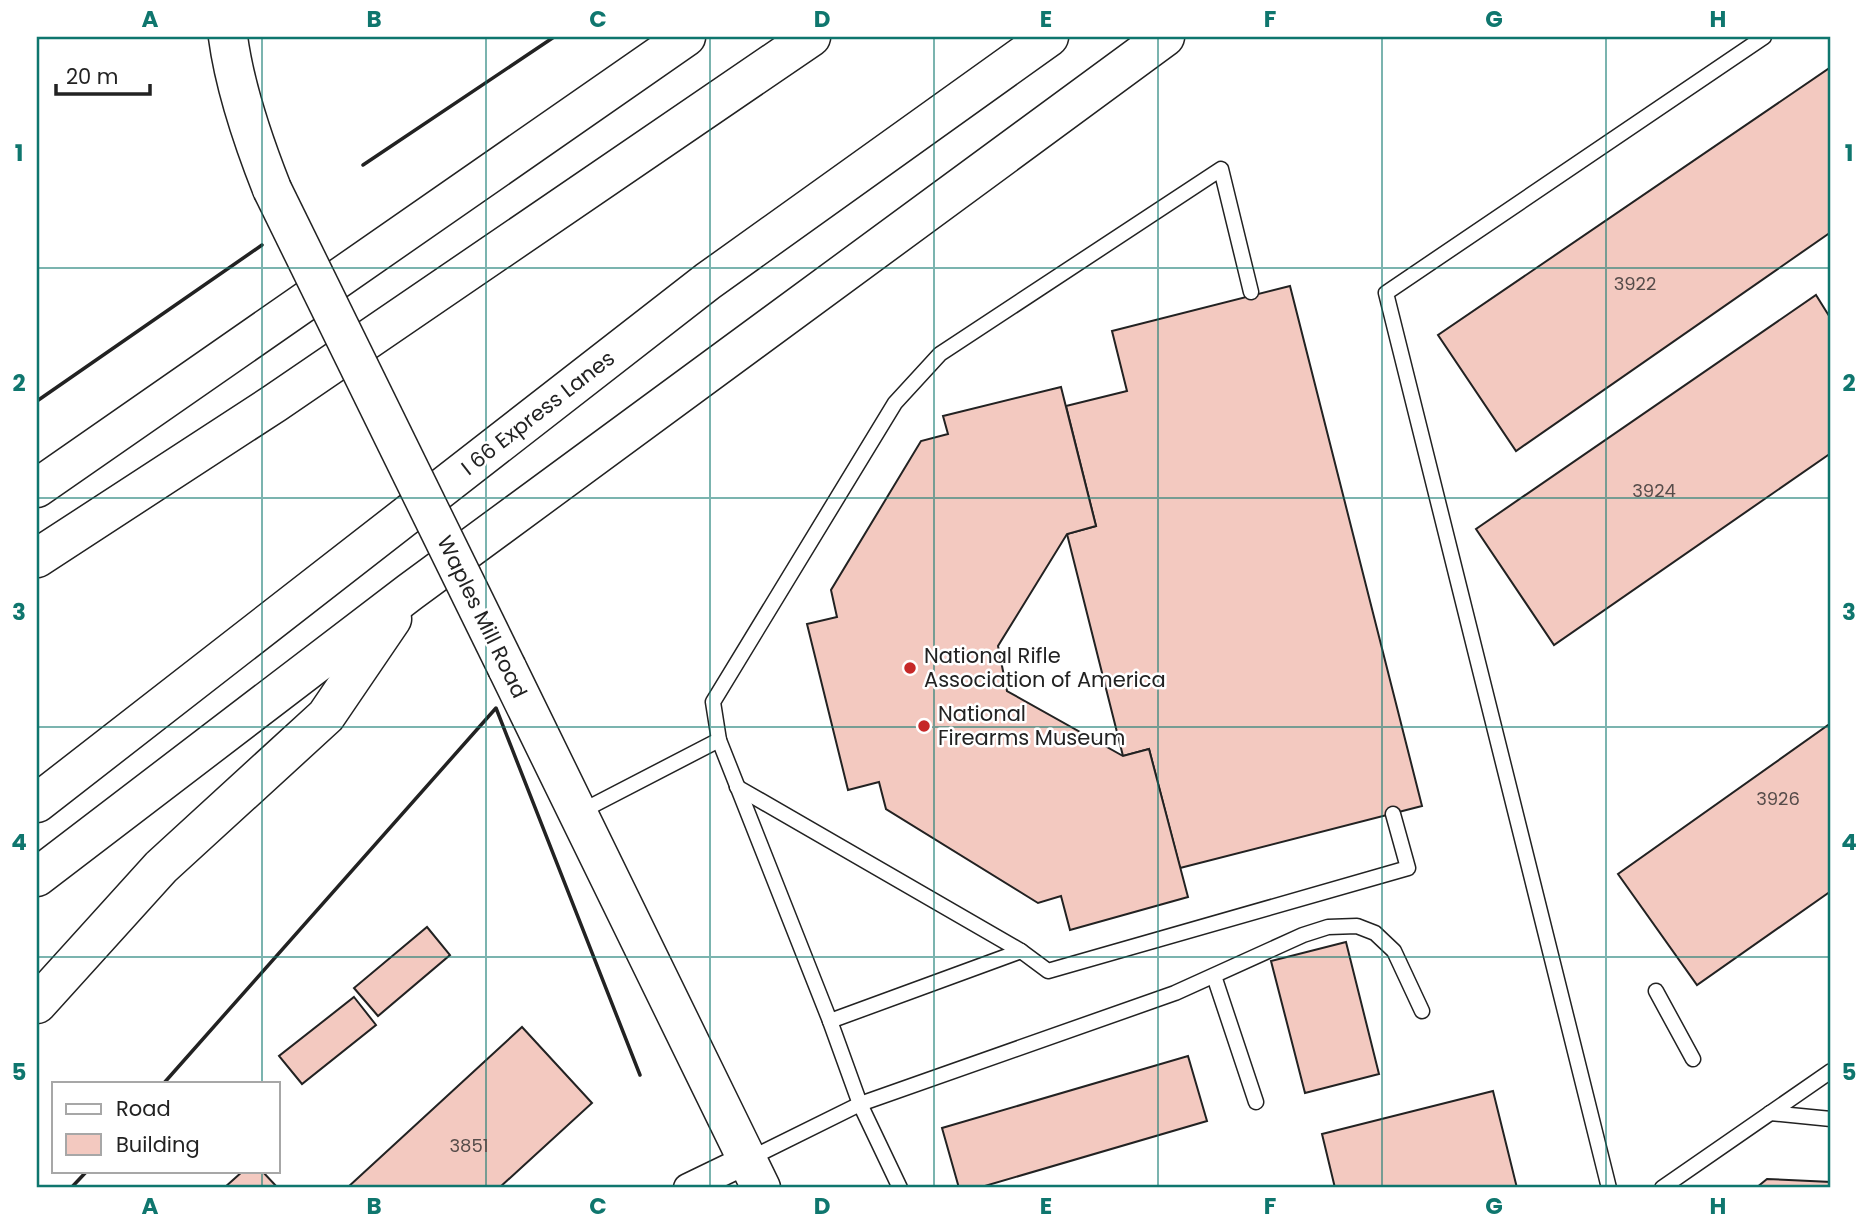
<svg xmlns="http://www.w3.org/2000/svg" width="1868" height="1225" font-family="Poppins,sans-serif">
	<rect width="100%" height="100%" fill="#fff"/>
	<g fill="#f3c9c0" stroke="#222" stroke-width="2">
		<polygon points="1831,67 1831,232 1516,451 1438,335"/>
		<polygon points="1290,286 1422,806 1180,868 1149,749 1123,756 1067,534 1096,526 1066,406 1127,391 1112,331"/>
		<polygon points="1816,295 1831,319 1831,453 1554,645 1476,529"/>
		<polygon points="1061,387 1096,526 1067,534 998,646 1007,691 1123,756 1149,749 1188,897 1070,930 1061,896 1038,903 886,809 879,782 848,790 807,624 837,617 831,590 921,441 948,434 943,416"/>
		<polygon points="1831,723 1831,891 1697,985 1618,874"/>
		<polygon points="427,927 450,955 378,1016 354,988"/>
		<polygon points="1346,942 1379,1074 1305,1093 1271,961"/>
		<polygon points="354,997 376,1025 302,1084 279,1056"/>
		<polygon points="522,1027 592,1103 499,1188 347,1188"/>
		<polygon points="1188,1056 1207,1121 978,1188 959,1188 942,1128"/>
		<polygon points="1493,1091 1517,1188 1335,1188 1322,1134"/>
		<polygon points="243,1171 262,1171 278,1188 224,1188"/>
		<polygon points="1767,1179 1831,1182 1831,1188 1756,1188"/>
	</g>
	<g fill="none" stroke-linecap="round" stroke-linejoin="round">
		<defs>
			<g id="lane">
				<polyline points="737,787 1021,951"/>
				<polyline points="580,812 719,740"/>
				<polyline points="1214,976 1256,1102"/>
				<polyline points="1656,991 1693,1059"/>
				<polyline points="830,1021 1021,951 1048,971 1408,868 1393,814"/>
				<polyline points="1770,1113 1831,1119"/>
				<polyline points="749,1159 860,1104 1175,993 1303,935 1328,927 1357,926 1375,933 1394,951 1422,1011"/>
				<polyline points="900,1188 860,1104 830,1021 719,740 713,702 895,403 940,354 1221,169 1251,292"/>
				<polyline points="1609,1188 1386,293 1764,37"/>
				<polyline points="1662,1188 1831,1071"/>
			</g>
			<polyline id="street" points="688,1188 748,1159"/>
			<g id="secondary">
				<path d="M228,37C235,89 253,141 272,189"/>
				<polyline points="507,668 761,1188"/>
			</g>
			<g id="highway">
				<polyline points="37,488 686,37"/>
				<polyline points="37,558 275,403 811,37"/>
				<polyline points="37,803 708,281 1049,37"/>
				<polyline points="37,877 410,592 1165,37"/>
				<polyline points="37,1004 161,867 326,716 392,619"/>
			</g>
		</defs>
		<use href="#lane" stroke="#222" stroke-width="17"/>
		<use href="#street" stroke="#222" stroke-width="31"/>
		<use href="#secondary" stroke="#222" stroke-width="41"/>
		<use href="#highway" stroke="#222" stroke-width="41"/>
		<use href="#lane" stroke="#fff" stroke-width="14"/>
		<use href="#street" stroke="#fff" stroke-width="28"/>
		<use href="#secondary" stroke="#fff" stroke-width="38"/>
		<use href="#highway" stroke="#fff" stroke-width="38"/>
		<defs>
			<polyline id="secondary-bridge" points="272,189 507,668"/>
		</defs>
		<use href="#secondary-bridge" stroke="#222" stroke-width="41" stroke-linecap="butt"/>
		<use href="#secondary-bridge" stroke="#fff" stroke-width="38"/>
		<g stroke="#222" stroke-width="3.5">
			<polyline points="363,165 554,37"/>
			<polyline points="37,401 262,245"/>
			<polyline points="164,1083 496,708 640,1075"/>
			<polyline points="71,1188 87,1171"/>
		</g>
	</g>
	<path fill="none" stroke="#0f766e" stroke-width="2" stroke-opacity="0.55" d="M262,37V1083M486,37V1188M710,37V1188M934,37V1188M1158,37V1188M1382,37V1188M1606,37V1188M37,268H1831M37,498H1831M37,727H1831M37,957H1831M262,1171V1188"/>
	<g fill="#c62828" stroke="#fff" stroke-width="2.5">
		<circle cx="910" cy="668" r="7"/>
		<circle cx="924" cy="726" r="7"/>
	</g>
	<g text-anchor="middle" stroke-width="5" stroke-linejoin="round" paint-order="stroke">
		<g font-size="18" fill="#564c4a">
			<text x="1635" y="290">3922</text>
			<text x="1654" y="497">3924</text>
			<text x="1778" y="805">3926</text>
			<text x="469" y="1152">3851</text>
		</g>
		<g font-size="21" fill="#222" stroke="#fff">
			<text transform="translate(538 413) rotate(-38)" y="7">I 66 Express Lanes</text>
			<text transform="translate(482 617) rotate(64)" y="7">Waples Mill Road</text>
		</g>
		<g font-size="21" fill="#222" stroke="#fff" text-anchor="start">
			<text x="924" y="663">National Rifle<tspan x="924" dy="24">Association of America</tspan></text>
			<text x="938" y="721">National<tspan x="938" dy="24">Firearms Museum</tspan></text>
		</g>
	</g>
	<rect width="1868" height="1225" fill="none" stroke="#ffffff" stroke-width="77"/>
	<rect x="52" y="1082" width="228" height="91" fill="#ffffff" stroke="#a7a7a7" stroke-width="2"/>
	<rect x="66" y="1104" width="35" height="10" fill="#ffffff" stroke="#a7a7a7" stroke-width="2"/>
	<text x="116" y="1116" font-size="21" fill="#222222">Road</text>
	<rect x="66" y="1134" width="35" height="21" fill="#f3c9c0" stroke="#a7a7a7" stroke-width="2"/>
	<text x="116" y="1152" font-size="21" fill="#222222">Building</text>
	<path d="M56 84v10h94v-10" fill="none" stroke="#222222" stroke-width="3.5"/>
	<text x="66" y="84" font-size="21" fill="#222222" stroke="#ffffff" stroke-width="5" paint-order="stroke">20 m</text>
	<rect x="38" y="38" width="1791" height="1148" fill="none" stroke="#0f766e" stroke-width="2.5"/>
	<g font-size="23" text-anchor="middle" font-weight="bold" fill="#0f766e">
		<text x="150" y="27">A</text>
		<text x="374" y="27">B</text>
		<text x="598" y="27">C</text>
		<text x="822" y="27">D</text>
		<text x="1046" y="27">E</text>
		<text x="1270" y="27">F</text>
		<text x="1494" y="27">G</text>
		<text x="1718" y="27">H</text>
		<text x="19" y="161">1</text>
		<text x="1849" y="161">1</text>
		<text x="19" y="391">2</text>
		<text x="1849" y="391">2</text>
		<text x="19" y="620">3</text>
		<text x="1849" y="620">3</text>
		<text x="19" y="850">4</text>
		<text x="1849" y="850">4</text>
		<text x="19" y="1080">5</text>
		<text x="1849" y="1080">5</text>
		<text x="150" y="1214">A</text>
		<text x="374" y="1214">B</text>
		<text x="598" y="1214">C</text>
		<text x="822" y="1214">D</text>
		<text x="1046" y="1214">E</text>
		<text x="1270" y="1214">F</text>
		<text x="1494" y="1214">G</text>
		<text x="1718" y="1214">H</text>
	</g>
</svg>
